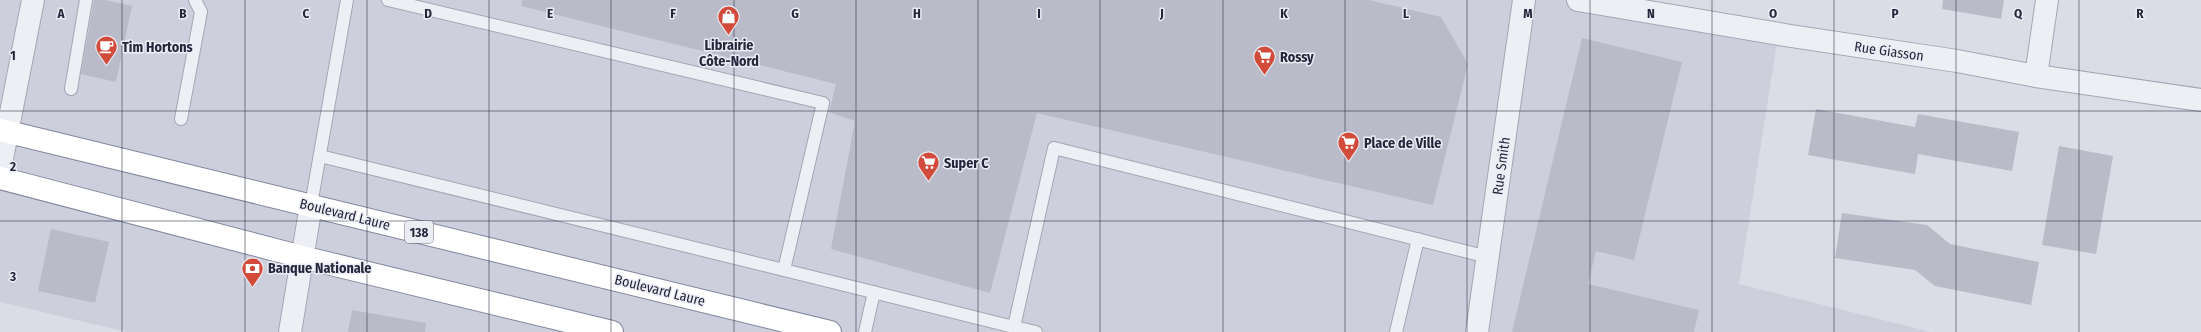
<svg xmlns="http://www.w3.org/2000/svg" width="2201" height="332" font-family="'Fira Sans Condensed',sans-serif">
	<rect width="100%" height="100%" fill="#dbdde6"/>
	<polygon fill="#cdcfdc" points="0,0 1650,0 1779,30 1739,284 1931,332 127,332 0,302"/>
	<g fill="#b9bbc9">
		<polygon points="94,0 105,0 132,6 116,82 81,74"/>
		<polygon points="522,0 1369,0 1441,17 1468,64 1433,205 1037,113 990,293 831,249 855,121 829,112 836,84 521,6"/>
		<polygon points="1943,0 2004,0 2001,19 1942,9"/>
		<polygon points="1582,38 1682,62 1634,260 1596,251 1588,284 1699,310 1694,332 1512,332"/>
		<polygon points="1816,109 1915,127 1918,114 2019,132 2012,171 1918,154 1915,174 1808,155"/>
		<polygon points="2059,146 2113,156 2096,254 2042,245"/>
		<polygon points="1842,213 1927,225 1950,244 2039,262 2031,305 1935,286 1915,270 1835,258"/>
		<polygon points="51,229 109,242 95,303 38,291"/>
		<polygon points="352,310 426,323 425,332 348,332"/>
	</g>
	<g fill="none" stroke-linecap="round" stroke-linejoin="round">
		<defs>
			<g id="service">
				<polyline points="388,0 823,103 784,270 1014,327 1054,148 1488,257"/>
				<polyline points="71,89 86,0"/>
				<polyline points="181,119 201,12 195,0"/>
				<polyline points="320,156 784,270"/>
				<polyline points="311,205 347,0"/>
				<polyline points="1014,327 1036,332"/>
				<polyline points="865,332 874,292"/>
				<polyline points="1396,332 1418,239"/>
			</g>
			<g id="minor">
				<polyline points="1578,0 1791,36 1957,61 2036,76 2201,100"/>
				<polyline points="2036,76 2047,0"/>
				<polyline points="0,169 33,0"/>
			</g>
			<g id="tertiary">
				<polyline points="290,332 311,205"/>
				<polyline points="1477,332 1524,0"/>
			</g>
			<g id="trunk">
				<polyline points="0,130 830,332"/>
				<polyline points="0,178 302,257 612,332"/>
			</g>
		</defs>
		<use href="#service" stroke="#a4a7b3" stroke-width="14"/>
		<use href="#minor" stroke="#a4a7b3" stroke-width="24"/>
		<use href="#tertiary" stroke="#a4a7b3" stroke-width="24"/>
		<use href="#trunk" stroke="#82869d" stroke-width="24"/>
		<use href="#service" stroke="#eeeff5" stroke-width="12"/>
		<use href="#minor" stroke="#eeeff5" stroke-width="22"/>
		<use href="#tertiary" stroke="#eeeff5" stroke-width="22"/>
		<use href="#trunk" stroke="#fff" stroke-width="22"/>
	</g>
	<path fill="none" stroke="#25283d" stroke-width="1" stroke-opacity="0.55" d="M122,0V332M245,0V332M367,0V332M489,0V332M611,0V332M734,0V332M856,0V332M978,0V332M1100,0V332M1223,0V332M1345,0V332M1467,0V332M1590,0V332M1712,0V332M1834,0V332M1956,0V332M2079,0V332M0,111H2201M0,221H2201"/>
	<defs>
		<symbol id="shop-pin" viewBox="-11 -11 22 30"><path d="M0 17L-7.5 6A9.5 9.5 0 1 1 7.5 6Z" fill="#d24a3a" stroke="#ebecf4"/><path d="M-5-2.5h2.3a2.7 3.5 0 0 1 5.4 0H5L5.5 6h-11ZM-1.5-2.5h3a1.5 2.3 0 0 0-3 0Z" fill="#fff"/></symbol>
		<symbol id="cafe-pin" viewBox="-11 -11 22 30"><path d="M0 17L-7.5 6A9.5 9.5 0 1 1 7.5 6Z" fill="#d24a3a" stroke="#ebecf4"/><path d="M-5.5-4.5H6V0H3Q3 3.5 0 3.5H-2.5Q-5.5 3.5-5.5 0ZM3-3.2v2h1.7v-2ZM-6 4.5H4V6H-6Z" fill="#fff"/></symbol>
		<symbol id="supermarket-pin" viewBox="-11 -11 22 30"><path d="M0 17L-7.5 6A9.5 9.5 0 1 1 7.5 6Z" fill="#d24a3a" stroke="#ebecf4"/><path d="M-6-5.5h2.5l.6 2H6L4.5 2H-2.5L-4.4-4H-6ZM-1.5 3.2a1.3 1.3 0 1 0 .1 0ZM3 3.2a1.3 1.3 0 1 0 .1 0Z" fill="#fff"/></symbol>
		<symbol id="bank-pin" viewBox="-11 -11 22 30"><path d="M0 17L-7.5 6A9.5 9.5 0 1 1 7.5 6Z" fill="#d24a3a" stroke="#ebecf4"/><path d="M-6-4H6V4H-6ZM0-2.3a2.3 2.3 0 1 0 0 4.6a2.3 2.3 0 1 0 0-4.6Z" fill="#fff"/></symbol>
	</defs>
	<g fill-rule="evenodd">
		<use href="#shop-pin" x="716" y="4" width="25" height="34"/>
		<use href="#cafe-pin" x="94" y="34" width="25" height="34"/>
		<use href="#supermarket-pin" x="1252" y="44" width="25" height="34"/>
		<use href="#supermarket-pin" x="1336" y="130" width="25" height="34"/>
		<use href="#supermarket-pin" x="916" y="150" width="25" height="34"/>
		<use href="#bank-pin" x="240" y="256" width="25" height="34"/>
	</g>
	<g text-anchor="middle" stroke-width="3" stroke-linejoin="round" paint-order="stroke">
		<rect fill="#ebecf4" stroke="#606374" stroke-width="1" x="405" y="221" width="28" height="22" rx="3"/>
		<g font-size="13" font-weight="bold" fill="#25283d">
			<text x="419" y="237">138</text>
		</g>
		<g font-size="14" font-weight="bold" fill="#25283d" stroke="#ebecf4" text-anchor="start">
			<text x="729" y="50" text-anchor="middle">Librairie<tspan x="729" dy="16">Côte-Nord</tspan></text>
			<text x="122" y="52">Tim Hortons</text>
			<text x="1280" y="62">Rossy</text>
			<text x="1364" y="148">Place de Ville</text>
			<text x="944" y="168">Super C</text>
			<text x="268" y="273">Banque Nationale</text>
		</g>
		<g font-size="14" fill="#25283d" stroke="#ebecf4">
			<text transform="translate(1889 51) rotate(8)" y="5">Rue Giasson</text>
			<text transform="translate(1501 166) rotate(-82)" y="5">Rue Smith</text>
			<text transform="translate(345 214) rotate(14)" y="5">Boulevard Laure</text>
			<text transform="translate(660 290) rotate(14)" y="5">Boulevard Laure</text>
		</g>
	</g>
	<g font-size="13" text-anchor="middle" font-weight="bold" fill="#25283d" stroke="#ebecf4" stroke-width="3" stroke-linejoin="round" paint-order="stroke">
		<text x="61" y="18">A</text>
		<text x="183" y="18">B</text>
		<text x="306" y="18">C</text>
		<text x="428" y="18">D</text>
		<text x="550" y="18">E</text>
		<text x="673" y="18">F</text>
		<text x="795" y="18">G</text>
		<text x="917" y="18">H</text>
		<text x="1039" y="18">I</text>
		<text x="1162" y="18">J</text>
		<text x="1284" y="18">K</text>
		<text x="1406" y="18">L</text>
		<text x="1528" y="18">M</text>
		<text x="1651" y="18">N</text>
		<text x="1773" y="18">O</text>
		<text x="1895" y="18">P</text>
		<text x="2018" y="18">Q</text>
		<text x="2140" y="18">R</text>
		<text x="13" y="60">1</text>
		<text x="13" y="171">2</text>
		<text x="13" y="281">3</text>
	</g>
</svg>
